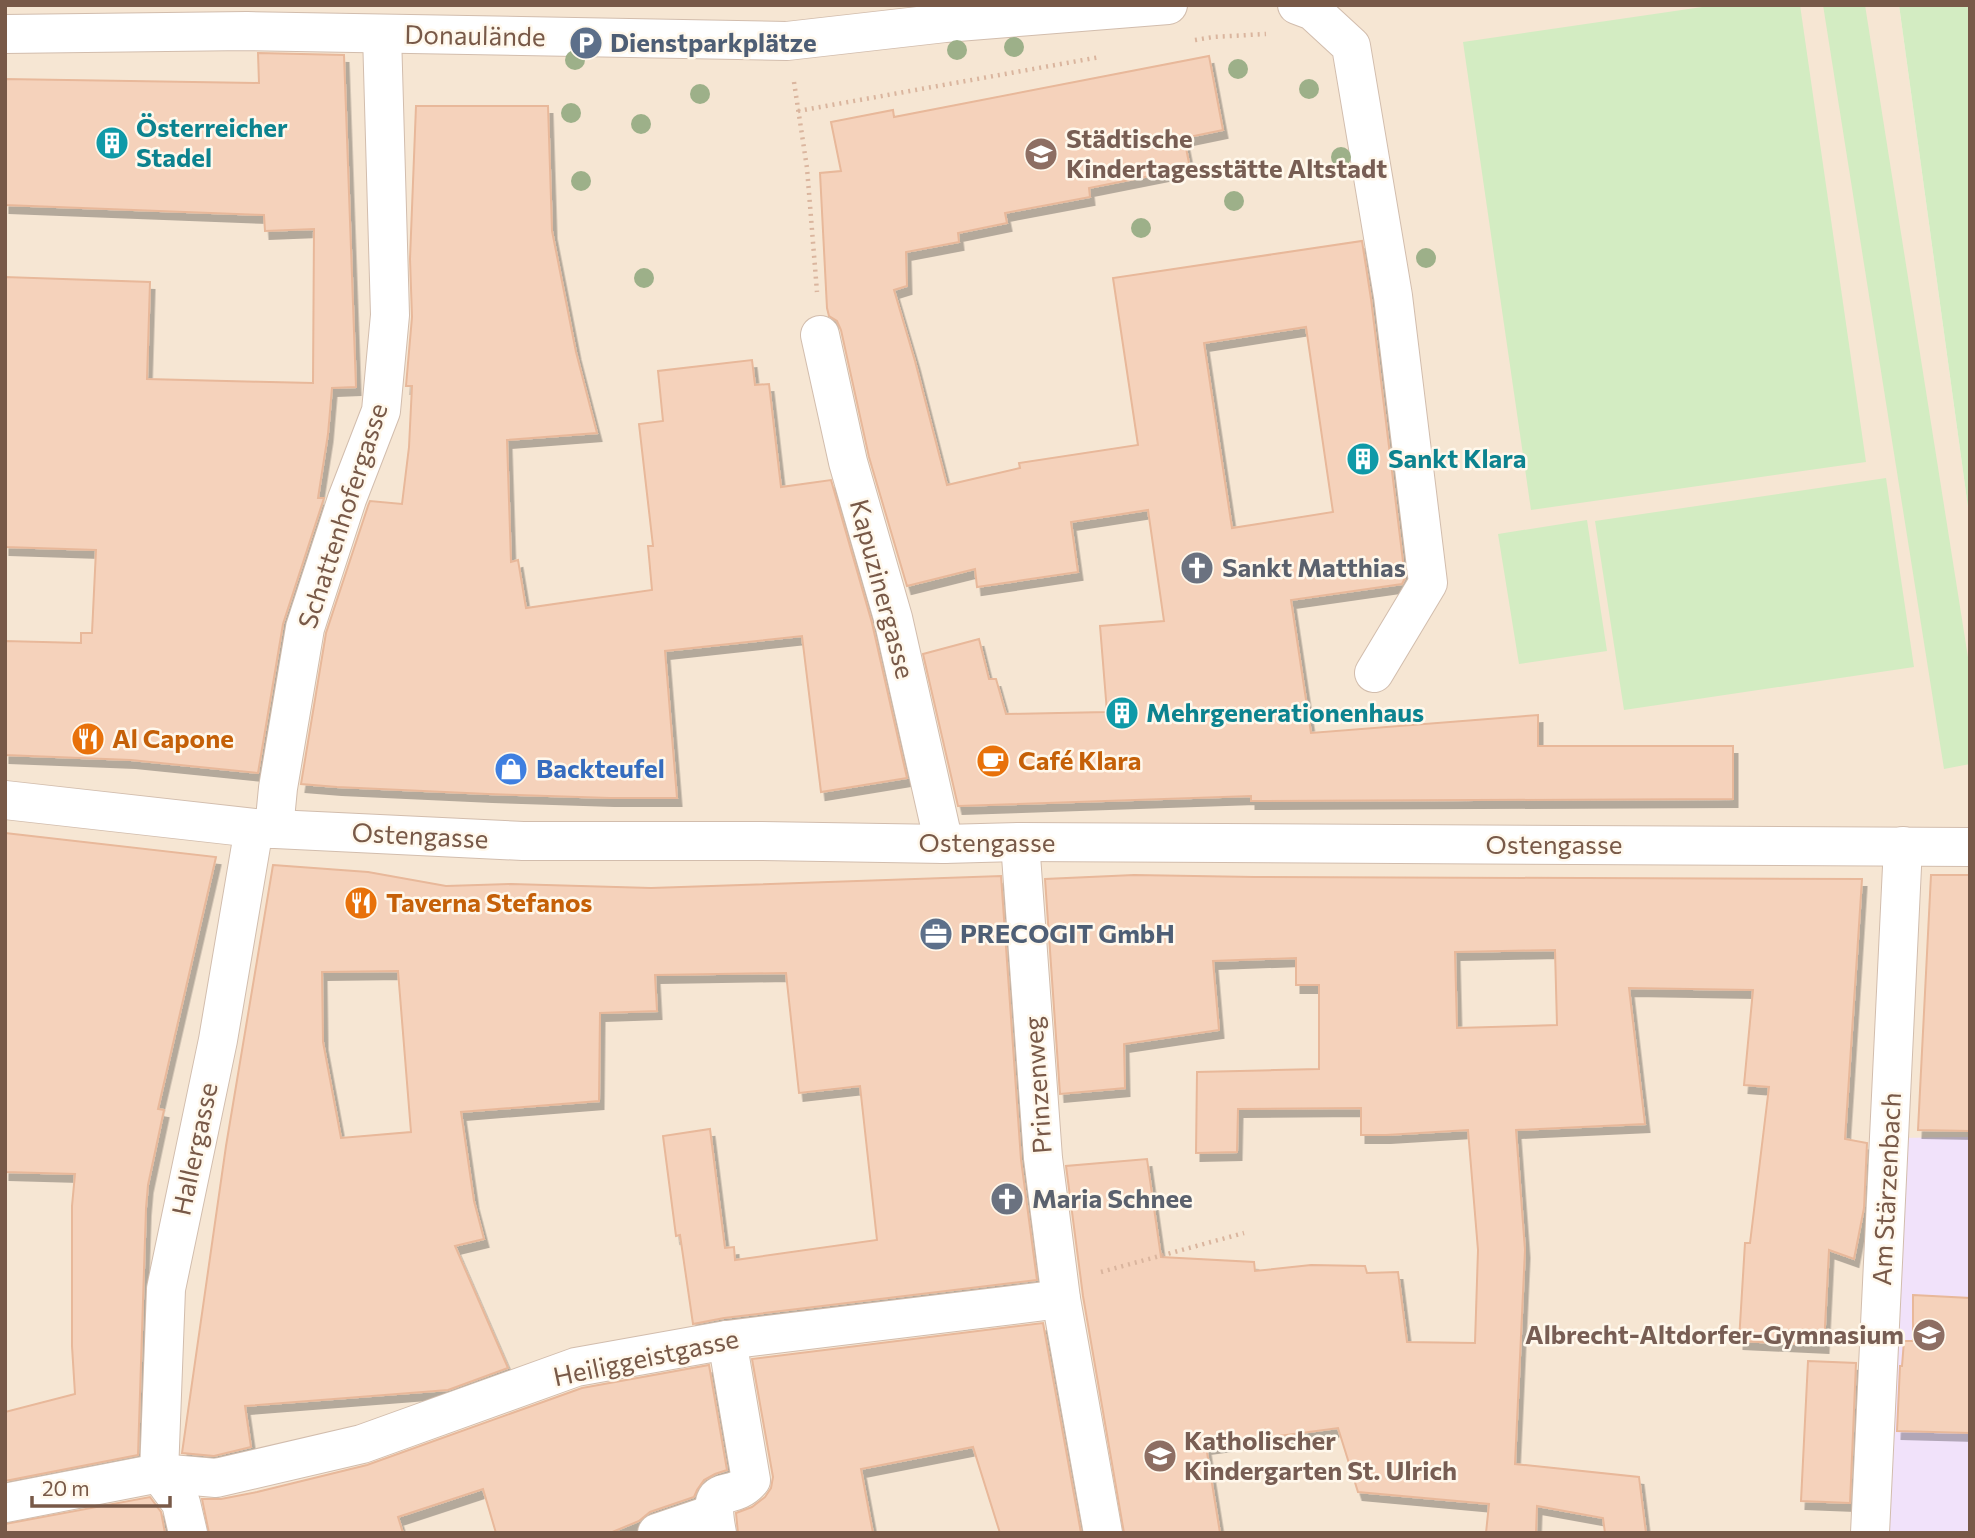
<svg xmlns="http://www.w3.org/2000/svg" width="1975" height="1538" font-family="Commissioner,sans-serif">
	<defs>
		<filter id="shadow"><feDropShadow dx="4.5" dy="8" stdDeviation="0" flood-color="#0004"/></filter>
	</defs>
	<rect width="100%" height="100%" fill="#fdf4e5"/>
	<polygon fill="#f6e6d3" points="5,5 1899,5 1970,522 1970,1533 5,1533"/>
	<polygon fill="#f1e2fa" points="1970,1137 1970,1533 1882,1533 1895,1138"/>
	<g fill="#d3ecc2">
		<polygon points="1716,5 1800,5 1866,462 1531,510 1463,42"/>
		<polygon points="1823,5 1865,5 1970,670 1970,764 1944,769"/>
		<polygon points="1899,5 1970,5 1970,522"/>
		<polygon points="1886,478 1914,667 1624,710 1595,521"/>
		<polygon points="1587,520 1607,651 1519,664 1498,534"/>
	</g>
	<g fill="#f5d2bb" stroke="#e8b89a" stroke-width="2" fill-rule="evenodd" filter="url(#shadow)">
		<polygon points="258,53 344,55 356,387 332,388 328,434 318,498 324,498 283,624 258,773 131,760 5,755 5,641 81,643 81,633 92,633 96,550 5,547 5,277 150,282 147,379 313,383 314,229 265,231 264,215 5,205 5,79 259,83"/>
		<path d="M1209,56L1223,130L1184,138L1190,168L1089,188L1090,197L1005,213L1007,223L958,233L959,242L906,252L907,286L894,290L915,361L947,485L1020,468L1019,463L1138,445L1113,278L1362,241L1371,299L1405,578L1402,584L1291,600L1311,733L1538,715V746H1733V799L1251,801V796L958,806L923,654L979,639L989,679H996L1006,714L1107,712L1100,626L1164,621L1148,510L1071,522L1078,572L977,587L975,569L907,586L869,457L841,330L837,321L829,316L827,308L820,173L841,171L831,122L893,110L894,117ZM1306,327L1333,512L1232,528L1204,343Z"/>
		<polygon points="416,106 548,106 552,231 576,352 597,433 507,440 511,562 518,560 526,608 652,590 648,546 653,546 639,424 663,421 658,371 752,360 755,385 769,384 781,487 831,480 872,623 907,778 821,792 802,636 665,651 677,798 610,798 488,794 337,787 301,784 326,633 368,506 370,501 402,504 409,447 412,386 406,386 412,317 410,259"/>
		<polygon points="5,833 216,857 158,1109 164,1110 148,1185 146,1208 138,1455 5,1481 5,1412 75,1394 72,1346 72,1206 75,1174 5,1172"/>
		<path d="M273,865L368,872L446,886L511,884L651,888L1001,876L1021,1160L1037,1280L724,1318L693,1324L680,1235L676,1236L663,1136L710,1129L725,1248L734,1247L735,1260L877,1240L860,1086L799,1093L786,973L655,975L657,1011L600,1013L599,1101L461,1112L474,1201L484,1239L455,1246L508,1368L448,1390L245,1406L251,1447L214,1456L182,1453L226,1146ZM398,971L411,1132L341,1138L323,1042L322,972Z"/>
		<path d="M1134,875L1255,877L1862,879L1845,1139L1867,1143L1864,1208L1854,1259L1829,1250L1824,1345L1739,1341L1745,1243H1750L1769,1087L1744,1085L1753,990L1629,988L1645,1124L1516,1130L1525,1250L1515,1464L1639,1477L1646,1533H1605L1603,1518L1537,1506L1536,1533H1486L1489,1504L1358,1492L1338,1428L1206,1446L1220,1533H1124L1083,1296L1066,1166L1147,1159L1161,1257L1254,1262L1255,1271L1311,1265L1365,1266L1367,1273L1398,1272L1407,1342L1475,1343L1478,1250L1468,1130L1386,1135H1361V1108L1238,1109L1237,1152L1196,1153L1197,1072L1319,1069V985H1296V958L1213,961L1219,1030L1124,1044L1125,1088L1060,1094L1045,879ZM1555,950L1557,1025L1457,1028L1455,952Z"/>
		<polygon points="1931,875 1970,875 1970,1131 1918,1130"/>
		<polygon points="1913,1295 1970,1298 1970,1433 1897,1431 1900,1366 1902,1366 1904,1341 1913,1341"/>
		<polygon points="1043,1323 1081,1533 1000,1533 973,1447 861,1469 873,1533 738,1533 736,1513 752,1507 765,1497 771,1488 773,1477 752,1359"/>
		<polygon points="1808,1361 1856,1363 1850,1503 1801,1501"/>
		<polygon points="709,1365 727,1470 715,1474 704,1480 697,1490 694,1497 650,1512 639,1521 610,1533 496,1533 483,1489 398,1517 403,1533 209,1533 202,1499 221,1499 257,1492 367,1465 582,1388"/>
		<polygon points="150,1497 161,1512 165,1533 5,1533 5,1524"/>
	</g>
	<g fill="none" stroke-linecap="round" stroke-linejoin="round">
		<defs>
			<g id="minor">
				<polyline points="1297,5 1313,11 1351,46 1393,296 1428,583 1374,673"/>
				<polyline points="5,34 247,31 787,41 945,23 1168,5"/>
				<polyline points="820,335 848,462 893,618 944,844"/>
				<polyline points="5,800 254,828 523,841 761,841 944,844 1020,842 1970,847"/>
				<polyline points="274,829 278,788 305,628 347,499 381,411 390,315 382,34"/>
				<polyline points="1020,842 1043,1158 1061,1299 1103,1533"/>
				<polyline points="159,1473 166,1289 218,1040 254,828"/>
				<polyline points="159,1473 181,1503 188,1533"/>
				<polyline points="5,1503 159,1473 216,1478 362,1444 576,1367 727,1340 1061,1299"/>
				<polyline points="657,1533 713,1514"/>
				<path d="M717,1533C706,1476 728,1506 751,1480L727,1340"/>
				<polyline points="1870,1533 1903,846"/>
			</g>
		</defs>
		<use href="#minor" stroke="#d2bdad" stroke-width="40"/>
		<g stroke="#dab59e" stroke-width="4.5" stroke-dasharray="2 5" stroke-linecap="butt">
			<polyline points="1195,40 1213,37 1266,34"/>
			<polyline points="794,82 807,168 817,292"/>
			<polyline points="798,111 1100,57"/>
			<polyline points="1378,715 1380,728"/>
			<polyline points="1101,1272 1244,1233"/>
		</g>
		<use href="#minor" stroke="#fff" stroke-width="38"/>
	</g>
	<g fill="#9db089">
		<circle cx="1014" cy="47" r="10"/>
		<circle cx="957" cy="50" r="10"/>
		<circle cx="575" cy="60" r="10"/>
		<circle cx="1238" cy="69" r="10"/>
		<circle cx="1309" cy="89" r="10"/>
		<circle cx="700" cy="94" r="10"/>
		<circle cx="571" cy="113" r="10"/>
		<circle cx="641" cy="124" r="10"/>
		<circle cx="1341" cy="157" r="10"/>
		<circle cx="581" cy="181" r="10"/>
		<circle cx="1234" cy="201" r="10"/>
		<circle cx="1141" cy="228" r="10"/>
		<circle cx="1426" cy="258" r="10"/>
		<circle cx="644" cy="278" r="10"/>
	</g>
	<defs>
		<symbol id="parking-disc" viewBox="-11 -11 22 22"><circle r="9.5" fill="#5c6f8a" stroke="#fff8ec"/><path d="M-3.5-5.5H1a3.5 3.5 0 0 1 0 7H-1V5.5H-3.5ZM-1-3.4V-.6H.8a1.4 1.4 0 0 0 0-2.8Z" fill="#fff"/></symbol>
		<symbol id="building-disc" viewBox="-11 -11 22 22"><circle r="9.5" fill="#0f9aa8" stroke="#fff8ec"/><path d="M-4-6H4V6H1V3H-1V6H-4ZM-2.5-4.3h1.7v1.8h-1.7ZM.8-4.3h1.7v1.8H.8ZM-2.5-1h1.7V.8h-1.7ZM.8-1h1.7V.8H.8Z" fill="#fff"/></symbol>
		<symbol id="school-disc" viewBox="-11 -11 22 22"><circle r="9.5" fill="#8d6e63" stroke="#fff8ec"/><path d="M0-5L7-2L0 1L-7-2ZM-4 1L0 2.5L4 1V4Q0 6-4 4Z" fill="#fff"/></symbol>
		<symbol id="church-disc" viewBox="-11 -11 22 22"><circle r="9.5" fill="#6b7280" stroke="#fff8ec"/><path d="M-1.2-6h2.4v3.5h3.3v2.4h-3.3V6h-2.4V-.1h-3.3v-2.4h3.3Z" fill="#fff"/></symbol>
		<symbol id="restaurant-disc" viewBox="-11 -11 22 22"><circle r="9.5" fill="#e8710a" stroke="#fff8ec"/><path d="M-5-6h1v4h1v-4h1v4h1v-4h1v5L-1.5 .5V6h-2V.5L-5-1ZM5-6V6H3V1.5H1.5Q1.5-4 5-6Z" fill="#fff"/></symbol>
		<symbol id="cafe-disc" viewBox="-11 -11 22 22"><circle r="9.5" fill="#e8710a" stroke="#fff8ec"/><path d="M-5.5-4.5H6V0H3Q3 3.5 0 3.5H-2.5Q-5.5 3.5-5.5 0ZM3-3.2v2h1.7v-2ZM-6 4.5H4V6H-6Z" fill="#fff"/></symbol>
		<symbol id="shop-disc" viewBox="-11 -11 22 22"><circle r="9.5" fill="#3f7fe0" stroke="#fff8ec"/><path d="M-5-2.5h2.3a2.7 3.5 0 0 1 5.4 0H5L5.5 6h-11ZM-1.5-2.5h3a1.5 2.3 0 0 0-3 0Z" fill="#fff"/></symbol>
		<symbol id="office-disc" viewBox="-11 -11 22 22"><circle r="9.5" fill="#5c6f8a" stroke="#fff8ec"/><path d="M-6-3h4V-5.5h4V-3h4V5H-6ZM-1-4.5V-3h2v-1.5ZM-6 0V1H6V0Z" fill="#fff"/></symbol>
	</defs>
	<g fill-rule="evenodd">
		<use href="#parking-disc" x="567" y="24" width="38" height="38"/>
		<use href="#building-disc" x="93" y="124" width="38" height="38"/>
		<use href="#school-disc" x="1022" y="135" width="38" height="38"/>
		<use href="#building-disc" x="1344" y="440" width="38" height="38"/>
		<use href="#church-disc" x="1178" y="549" width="38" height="38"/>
		<use href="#building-disc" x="1103" y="694" width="38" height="38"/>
		<use href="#restaurant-disc" x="69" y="720" width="38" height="38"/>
		<use href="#cafe-disc" x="974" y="742" width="38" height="38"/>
		<use href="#shop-disc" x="492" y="750" width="38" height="38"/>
		<use href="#restaurant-disc" x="342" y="884" width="38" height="38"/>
		<use href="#office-disc" x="917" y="915" width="38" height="38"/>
		<use href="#church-disc" x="988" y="1180" width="38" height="38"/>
		<use href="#school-disc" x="1910" y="1316" width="38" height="38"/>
		<use href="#school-disc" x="1141" y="1437" width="38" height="38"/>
	</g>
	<g text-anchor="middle" stroke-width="5" stroke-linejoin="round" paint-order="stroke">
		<g font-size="26" fill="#785948" stroke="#fff8ec">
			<text transform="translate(475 36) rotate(1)" y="9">Donaulände</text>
			<text transform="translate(343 516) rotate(-72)" y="9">Schattenhofergasse</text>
			<text transform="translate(882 589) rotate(75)" y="9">Kapuzinergasse</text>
			<text transform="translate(420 836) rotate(3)" y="9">Ostengasse</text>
			<text x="987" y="852">Ostengasse</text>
			<text x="1554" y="854">Ostengasse</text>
			<text transform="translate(1038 1085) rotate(-94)" y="9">Prinzenweg</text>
			<text transform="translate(195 1149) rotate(-78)" y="9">Hallergasse</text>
			<text transform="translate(1887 1189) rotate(-87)" y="9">Am Stärzenbach</text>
			<text transform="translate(646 1358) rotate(-12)" y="9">Heiliggeistgasse</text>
		</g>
		<g font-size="26" font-weight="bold" fill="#4e5e75" stroke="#fff8ec" text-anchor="start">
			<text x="610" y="52">Dienstparkplätze</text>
			<text x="960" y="943">PRECOGIT GmbH</text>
		</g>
		<g font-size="26" font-weight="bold" fill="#0d838f" stroke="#fff8ec" text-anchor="start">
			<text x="136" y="137">Österreicher<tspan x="136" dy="30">Stadel</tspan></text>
			<text x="1388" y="468">Sankt Klara</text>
			<text x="1146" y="722">Mehrgenerationenhaus</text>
		</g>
		<g font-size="26" font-weight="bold" fill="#785e54" stroke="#fff8ec" text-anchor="start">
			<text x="1066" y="148">Städtische<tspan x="1066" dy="30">Kindertagesstätte Altstadt</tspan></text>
			<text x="1904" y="1344" text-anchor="end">Albrecht-Altdorfer-Gymnasium</text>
			<text x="1184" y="1450">Katholischer<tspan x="1184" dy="30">Kindergarten St. Ulrich</tspan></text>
		</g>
		<g font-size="26" font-weight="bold" fill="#5b616d" stroke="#fff8ec" text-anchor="start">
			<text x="1222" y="577">Sankt Matthias</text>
			<text x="1032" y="1208">Maria Schnee</text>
		</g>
		<g font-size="26" font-weight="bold" fill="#c56008" stroke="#fff8ec" text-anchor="start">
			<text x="112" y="748">Al Capone</text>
			<text x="1018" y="770">Café Klara</text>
			<text x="386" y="912">Taverna Stefanos</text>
		</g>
		<g font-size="26" font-weight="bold" fill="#366cbe" stroke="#fff8ec" text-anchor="start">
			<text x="536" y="778">Backteufel</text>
		</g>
	</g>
	<rect width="1975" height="1538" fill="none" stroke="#785948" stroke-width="14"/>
	<path d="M32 1496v10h138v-10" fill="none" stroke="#785948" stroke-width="3.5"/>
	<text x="42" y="1496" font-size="21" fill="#785948" stroke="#fff8ec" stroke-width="5" paint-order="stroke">20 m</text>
</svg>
